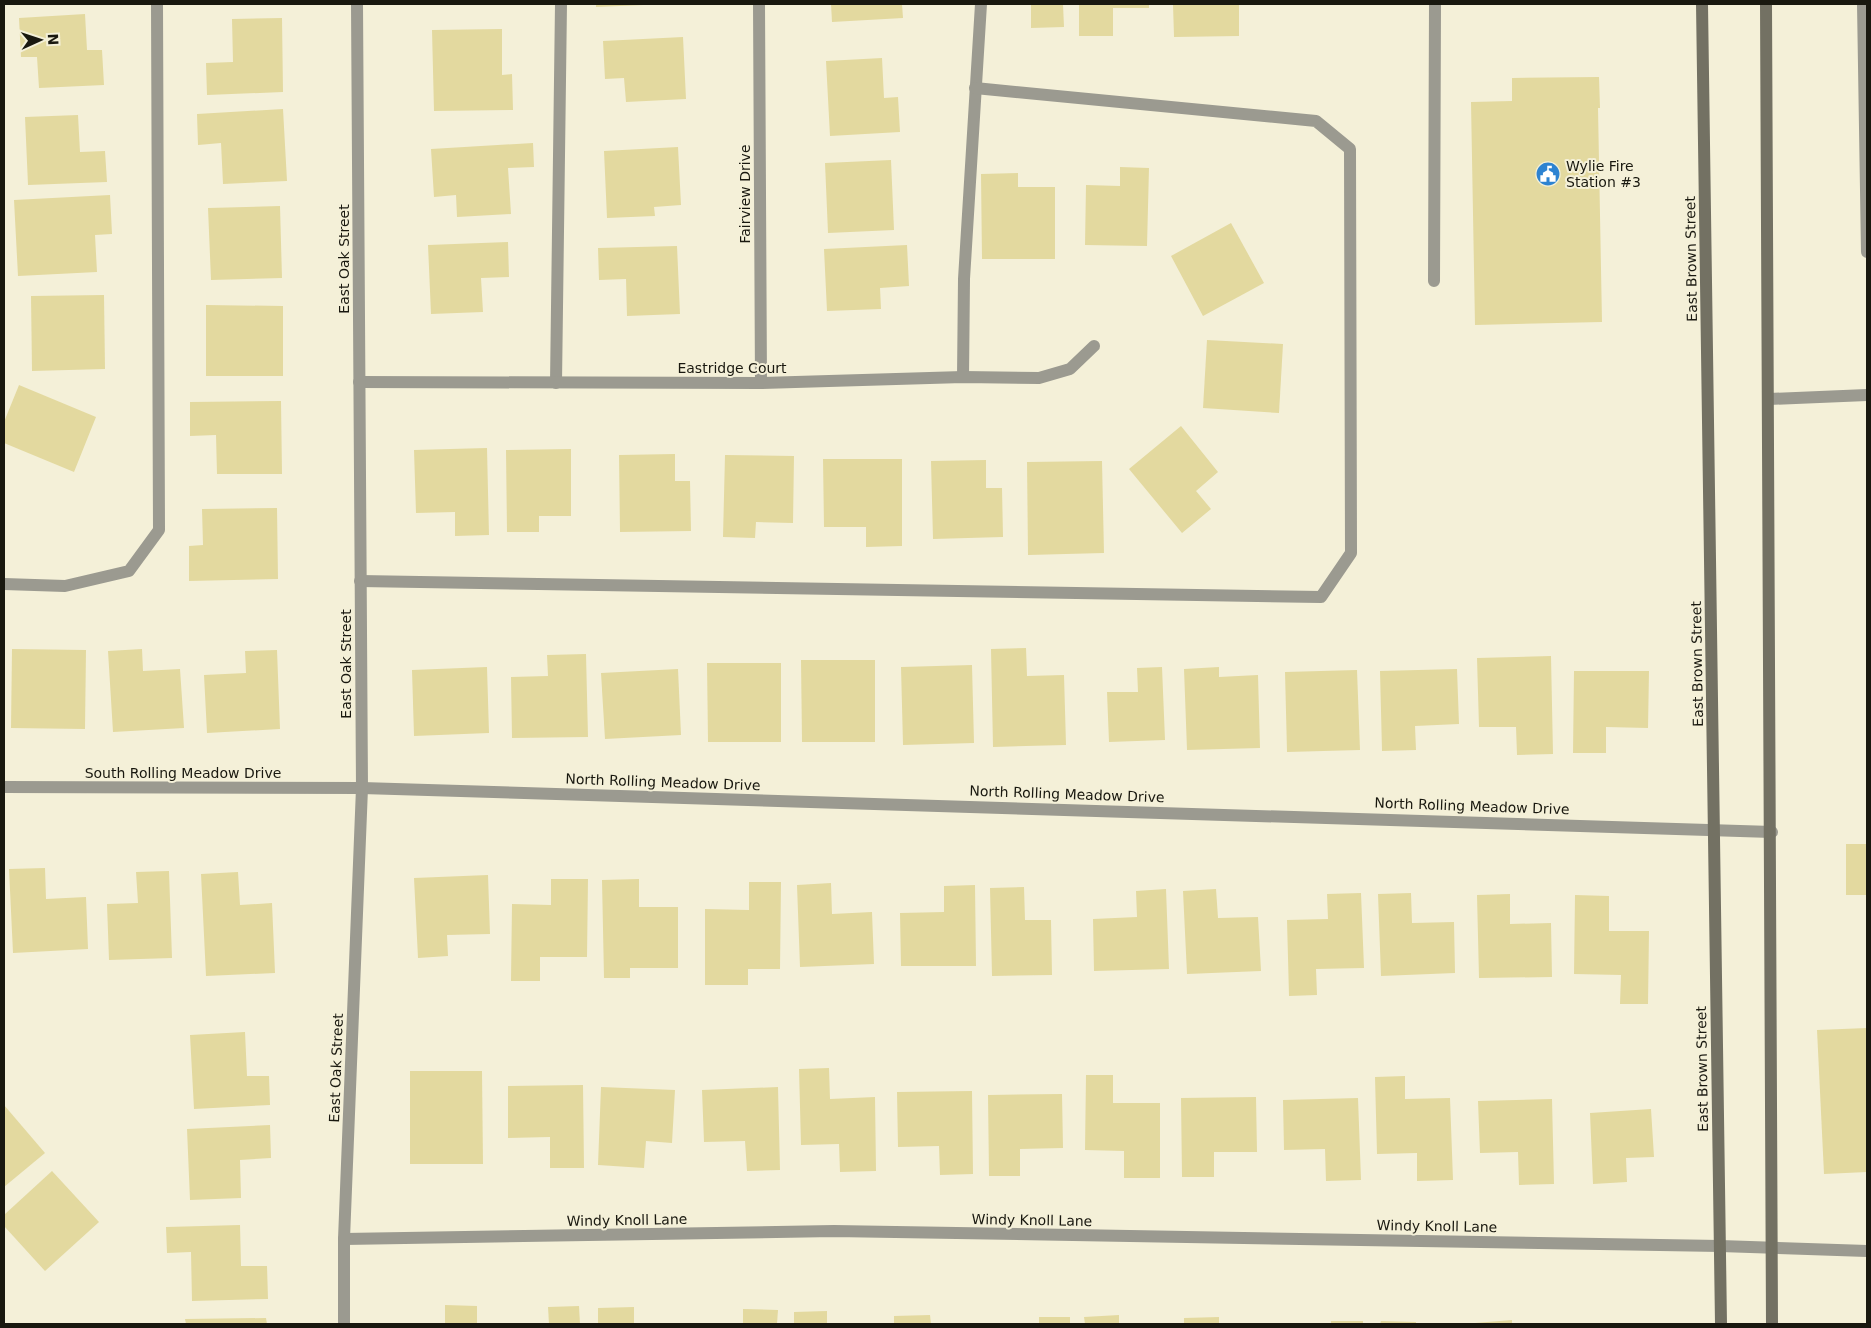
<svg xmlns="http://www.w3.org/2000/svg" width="1871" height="1328" font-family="'DejaVu Sans',sans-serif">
	<rect width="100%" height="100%" fill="#f4f0d8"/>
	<g fill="#e3d99f">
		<polygon points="596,4 644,4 644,5 596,7"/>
		<polygon points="831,4 902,4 903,18 832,22"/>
		<polygon points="1031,4 1063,4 1064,27 1031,28"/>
		<polygon points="1079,4 1149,4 1149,8 1113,8 1113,36 1079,36"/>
		<polygon points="1173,4 1239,4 1239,36 1174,37"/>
		<polygon points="85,14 87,50 102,50 104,85 39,88 37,57 21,57 19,18"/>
		<polygon points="282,18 283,92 207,95 206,63 233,62 232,19"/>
		<polygon points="502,29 502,75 512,74 513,110 434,111 432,30"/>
		<polygon points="683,37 686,99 626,102 624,78 605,79 603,41"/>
		<polygon points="882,58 884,98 898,97 900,132 830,136 826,61"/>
		<polygon points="1599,77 1600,108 1598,108 1602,322 1475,325 1471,102 1512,101 1512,78"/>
		<polygon points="283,109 287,181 223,184 221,143 198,145 197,114"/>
		<polygon points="78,115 80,152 105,151 107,182 28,185 25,117"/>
		<polygon points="533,143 534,167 508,168 511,214 457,217 456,195 434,197 431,149"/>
		<polygon points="678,147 681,205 654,207 655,216 607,218 604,151"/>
		<polygon points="891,160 894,230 828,233 825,163"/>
		<polygon points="1120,167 1149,168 1147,246 1085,245 1086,185 1120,186"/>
		<polygon points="1018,173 1018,187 1055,187 1055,259 982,259 981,174"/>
		<polygon points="110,195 112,234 95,235 97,272 18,276 14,200"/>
		<polygon points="280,206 282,278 211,280 208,208"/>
		<polygon points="1231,223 1264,283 1203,316 1171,256"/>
		<polygon points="508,242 509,277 481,278 483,312 431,314 428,245"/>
		<polygon points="907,245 909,286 880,288 881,309 827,311 824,249"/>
		<polygon points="677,246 680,314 627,316 626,279 599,280 598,248"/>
		<polygon points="104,295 105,369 32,371 31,296"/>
		<polygon points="206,305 283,306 283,376 206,376"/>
		<polygon points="1207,340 1283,344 1279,413 1203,408"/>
		<polygon points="19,385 96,417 74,472 4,443 4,422"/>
		<polygon points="281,401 282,474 217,474 216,435 190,436 190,402"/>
		<polygon points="1181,426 1218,472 1196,491 1211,509 1182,533 1129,469"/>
		<polygon points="487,448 489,535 455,536 455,512 416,513 414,450"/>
		<polygon points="571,449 571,516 539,516 539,532 507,532 506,450"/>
		<polygon points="675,454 675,481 690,481 691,531 620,532 619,455"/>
		<polygon points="725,455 794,456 793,523 756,522 755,538 723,537"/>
		<polygon points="823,459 902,459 902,546 866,547 866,527 824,527"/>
		<polygon points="986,460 986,488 1002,488 1003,537 933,539 931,461"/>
		<polygon points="1102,461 1104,553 1028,555 1027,462"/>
		<polygon points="277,508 278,579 189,581 189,546 203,545 202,509"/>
		<polygon points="1026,648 1027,676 1064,675 1066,745 993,747 991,649"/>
		<polygon points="12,649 86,650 85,729 11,728"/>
		<polygon points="142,649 143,671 180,669 184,728 113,732 108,651"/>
		<polygon points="277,650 280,729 207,733 204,675 246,673 245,651"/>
		<polygon points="586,654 588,737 512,738 511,677 548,676 547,655"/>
		<polygon points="1551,656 1553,754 1517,755 1516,727 1479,727 1477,658"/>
		<polygon points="801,660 875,660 875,742 802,742"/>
		<polygon points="707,663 781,663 781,742 708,742"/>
		<polygon points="972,665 974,743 903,745 901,667"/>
		<polygon points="487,667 489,733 414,736 412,670"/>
		<polygon points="1162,667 1165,740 1109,742 1107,692 1138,692 1137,668"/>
		<polygon points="1219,667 1219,677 1258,675 1260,748 1187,750 1184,669"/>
		<polygon points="678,669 681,735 605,739 601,673"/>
		<polygon points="1457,669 1459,724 1415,726 1416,750 1382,751 1380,671"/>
		<polygon points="1357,670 1360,750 1287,752 1285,672"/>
		<polygon points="1574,671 1649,671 1648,728 1606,727 1606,753 1573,753"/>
		<rect x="1846" y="844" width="21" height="51"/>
		<polygon points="45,868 46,899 86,897 88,949 13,953 9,869"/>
		<polygon points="169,871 172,958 109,960 107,904 138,903 136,872"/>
		<polygon points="238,872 240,905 272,903 275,973 206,976 201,874"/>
		<polygon points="488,875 490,934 447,935 448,956 418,958 414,878"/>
		<polygon points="551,879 588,879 587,957 540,957 540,981 511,981 512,904 551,905"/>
		<polygon points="639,879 639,907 678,907 678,968 630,968 630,978 604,978 602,880"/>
		<polygon points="749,882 781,882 780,969 748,969 748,985 705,985 705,909 749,910"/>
		<polygon points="831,883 832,914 872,912 874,964 800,967 797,885"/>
		<polygon points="975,885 976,966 901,966 900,913 944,912 944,886"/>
		<polygon points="1024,887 1025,920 1051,920 1052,975 992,976 990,888"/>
		<polygon points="1166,889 1169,969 1094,971 1093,919 1137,917 1136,891"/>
		<polygon points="1216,889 1218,918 1258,917 1261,971 1187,974 1183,891"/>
		<polygon points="1361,893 1364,968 1316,969 1317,995 1289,996 1287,920 1328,919 1327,894"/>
		<polygon points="1411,893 1412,923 1454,922 1455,973 1381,976 1378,894"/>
		<polygon points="1510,894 1510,924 1551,923 1552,977 1479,978 1477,895"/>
		<polygon points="1575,895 1609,896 1609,931 1649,931 1648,1004 1620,1004 1621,975 1574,974"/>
		<polygon points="1867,1028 1867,1172 1824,1174 1817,1030"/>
		<polygon points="245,1032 247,1076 269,1076 270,1105 194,1109 190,1035"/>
		<polygon points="829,1068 830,1099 875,1097 876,1171 840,1172 839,1144 801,1145 799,1069"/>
		<polygon points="410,1071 482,1071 483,1164 410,1164"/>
		<polygon points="1086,1075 1113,1075 1113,1103 1160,1103 1160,1178 1124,1178 1124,1151 1085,1150"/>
		<polygon points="1405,1076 1405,1099 1450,1098 1453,1180 1417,1181 1417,1153 1377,1154 1375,1077"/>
		<polygon points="583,1085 584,1168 550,1168 550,1137 508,1138 508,1086"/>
		<polygon points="601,1087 675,1090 672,1143 646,1141 644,1168 598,1165"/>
		<polygon points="778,1087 780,1170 747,1171 745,1141 704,1142 702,1090"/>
		<polygon points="972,1091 973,1174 940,1175 939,1146 898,1147 897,1092"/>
		<polygon points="1062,1094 1063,1148 1020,1149 1020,1176 989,1176 988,1095"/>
		<polygon points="1256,1097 1257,1152 1214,1152 1214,1177 1182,1177 1181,1098"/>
		<polygon points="1358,1098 1361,1180 1326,1181 1325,1149 1284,1150 1283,1100"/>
		<polygon points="1552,1099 1554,1184 1519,1185 1518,1152 1480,1153 1478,1101"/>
		<polygon points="4,1105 45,1153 4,1187"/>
		<polygon points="1651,1109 1654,1157 1626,1158 1627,1182 1593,1184 1590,1113"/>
		<polygon points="270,1125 271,1158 240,1160 241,1198 190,1200 187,1129"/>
		<polygon points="52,1171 99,1222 45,1271 4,1226 4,1215"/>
		<polygon points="240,1225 241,1266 267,1266 268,1299 192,1301 191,1252 167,1253 166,1227"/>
		<polygon points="445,1305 477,1306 477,1324 445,1324"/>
		<polygon points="579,1306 580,1324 549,1324 548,1307"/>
		<polygon points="634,1307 634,1324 598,1324 598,1308"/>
		<polygon points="743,1309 778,1310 777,1324 743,1324"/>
		<polygon points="827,1311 827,1324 794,1324 794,1312"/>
		<polygon points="930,1315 931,1324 894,1324 894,1316"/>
		<polygon points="1119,1315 1119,1324 1085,1324 1084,1317"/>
		<rect x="1039" y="1317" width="31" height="7"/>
		<polygon points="1219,1317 1219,1324 1184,1324 1184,1318"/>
		<polygon points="266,1318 267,1324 186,1324 185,1319"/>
		<polygon points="1512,1320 1512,1324 1475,1324 1475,1323"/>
		<rect x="1331" y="1321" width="32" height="3"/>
		<polygon points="1381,1321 1416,1322 1416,1324 1380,1324"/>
	</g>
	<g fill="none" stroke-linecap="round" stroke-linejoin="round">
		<g stroke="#9b9a90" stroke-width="12">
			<polyline points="1863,4 1867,252"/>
			<polyline points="1434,281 1435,4"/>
			<polyline points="963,377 964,279 981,4"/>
			<polyline points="556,383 561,4"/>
			<polyline points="1769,399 1867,395"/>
			<polyline points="360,581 1321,597 1351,553 1350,149 1316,121 975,88"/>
			<polyline points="4,584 65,586 129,571 159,530 157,4"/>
		</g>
		<g stroke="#9b9a90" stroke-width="12">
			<polyline points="759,4 761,383"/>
			<polyline points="359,382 761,383 963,377 1039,378 1070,369 1094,346"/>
			<polyline points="4,787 362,788 1772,832"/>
			<polyline points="344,1239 834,1231 1720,1246 1867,1251"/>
			<polyline points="344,1324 344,1239 362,788 357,4"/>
		</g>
		<g stroke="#737163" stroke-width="12">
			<polyline points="1702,4 1721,1324"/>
			<polyline points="1766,4 1772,1324"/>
		</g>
	</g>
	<defs>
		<symbol id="civic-disc" viewBox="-11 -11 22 22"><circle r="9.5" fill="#2d83d1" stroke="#f4f0d8"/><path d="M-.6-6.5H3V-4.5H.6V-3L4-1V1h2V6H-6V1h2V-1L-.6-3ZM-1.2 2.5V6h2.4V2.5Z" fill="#fff"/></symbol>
	</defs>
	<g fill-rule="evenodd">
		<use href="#civic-disc" x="1534" y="160" width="28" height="28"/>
	</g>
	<g text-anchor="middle" stroke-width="4" stroke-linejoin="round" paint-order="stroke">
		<g font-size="14" fill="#19180f" stroke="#f4f0d8" text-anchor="start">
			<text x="1566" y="171">Wylie Fire<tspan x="1566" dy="16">Station #3</tspan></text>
		</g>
		<g font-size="14" fill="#19180f" stroke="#f4f0d8">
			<text transform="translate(745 194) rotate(-90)" y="5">Fairview Drive</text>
			<text transform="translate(344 259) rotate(-90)" y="5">East Oak Street</text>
			<text transform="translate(1691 259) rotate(-91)" y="5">East Brown Street</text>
			<text x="732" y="373">Eastridge Court</text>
			<text transform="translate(346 664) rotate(-90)" y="5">East Oak Street</text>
			<text transform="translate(1697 664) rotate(-91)" y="5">East Brown Street</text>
			<text x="183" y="778">South Rolling Meadow Drive</text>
			<text transform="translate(663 782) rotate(2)" y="5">North Rolling Meadow Drive</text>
			<text transform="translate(1067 794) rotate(2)" y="5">North Rolling Meadow Drive</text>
			<text transform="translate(1472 806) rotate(2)" y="5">North Rolling Meadow Drive</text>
			<text transform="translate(336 1068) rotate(-88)" y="5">East Oak Street</text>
			<text transform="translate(1702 1069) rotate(-91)" y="5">East Brown Street</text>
			<text transform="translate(627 1220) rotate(-1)" y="5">Windy Knoll Lane</text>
			<text transform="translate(1032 1220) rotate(1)" y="5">Windy Knoll Lane</text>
			<text transform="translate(1437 1226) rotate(1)" y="5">Windy Knoll Lane</text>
		</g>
	</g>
	<rect width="1871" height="1328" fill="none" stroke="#19180f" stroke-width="10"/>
	<g transform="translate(40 40) rotate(87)" stroke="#f4f0d8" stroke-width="4" paint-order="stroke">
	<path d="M0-4L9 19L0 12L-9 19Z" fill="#19180f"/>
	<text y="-8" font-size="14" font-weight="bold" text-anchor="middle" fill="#19180f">N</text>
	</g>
</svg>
